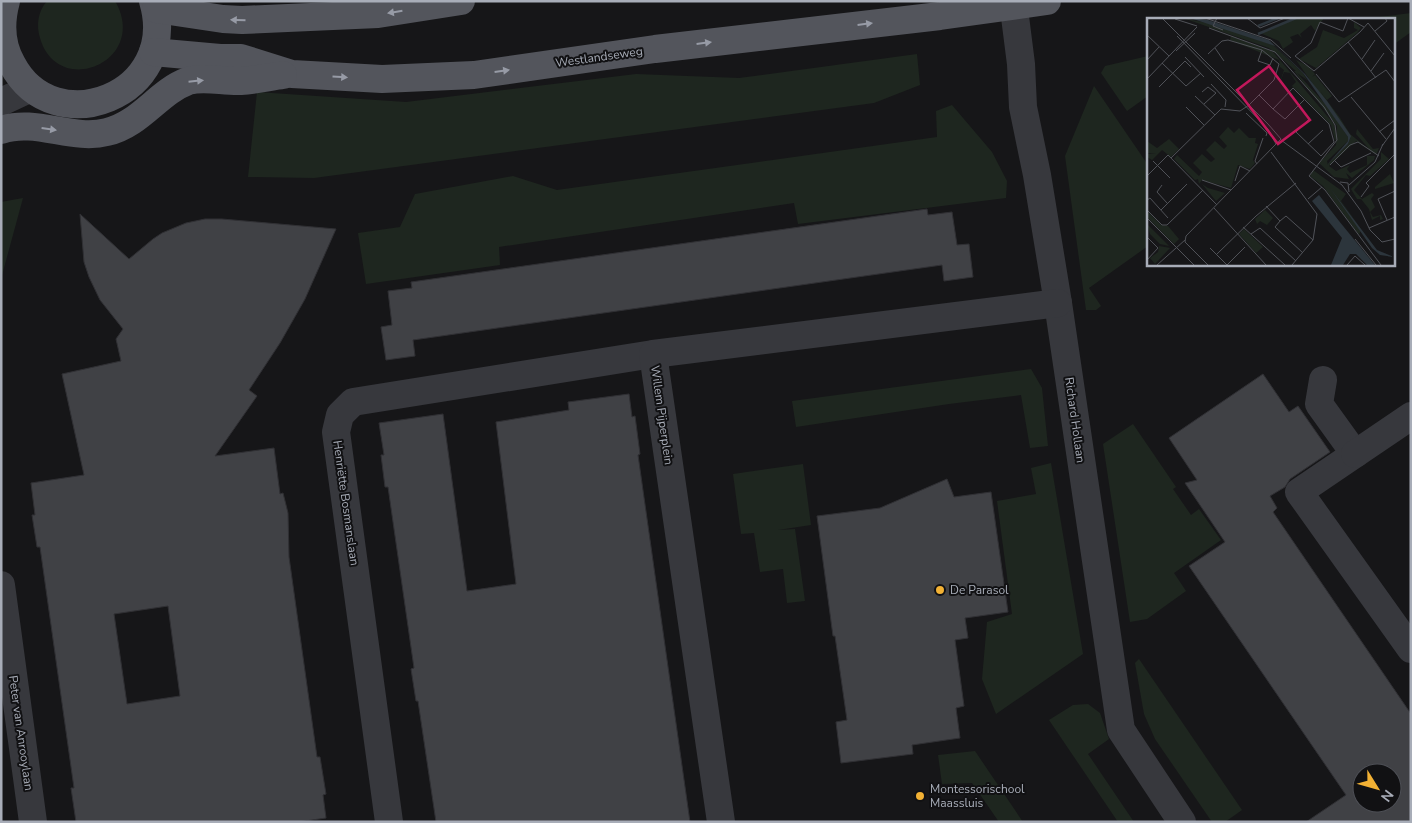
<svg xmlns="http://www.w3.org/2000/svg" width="1412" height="823" font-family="'Nunito Sans',sans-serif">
	<rect width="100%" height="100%" fill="#161618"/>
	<g fill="#1e261f">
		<path d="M47,1H115C150,61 58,100 40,38C36,25 38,11 47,1Z"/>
		<polygon points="1411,13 1411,32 1393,45 1393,19 1363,19"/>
		<polygon points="917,54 920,85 874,103 314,178 248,177 257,92 406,102 636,74 739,78"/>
		<polygon points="1148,56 1148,96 1127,111 1101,73 1105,66"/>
		<polygon points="1094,86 1148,165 1148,246 1089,288 1101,306 1096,310 1086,310 1065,156"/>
		<polygon points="952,105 992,152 1007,181 1006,198 798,224 794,203 499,247 500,265 366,284 358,233 400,227 415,194 513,176 557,190 937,137 936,111"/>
		<polygon points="23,198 1,279 1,202"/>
		<polygon points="1031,369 1042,388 1048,446 1030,448 1021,395 949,404 796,427 792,401"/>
		<polygon points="1133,424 1176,487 1173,489 1191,515 1199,509 1221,540 1174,573 1186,591 1147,619 1130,622 1103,444"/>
		<polygon points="1051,463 1083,654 996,714 982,679 987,622 1012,614 997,501 1036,494 1031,468"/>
		<polygon points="803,464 811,525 778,530 795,529 805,601 787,603 783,569 760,572 754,533 741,534 733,474"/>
		<polygon points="1139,659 1242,810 1225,822 1212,822 1155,739 1144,714 1135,663"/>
		<polygon points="1088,704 1100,713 1109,739 1088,754 1134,822 1118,822 1049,720 1073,705"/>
		<polygon points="975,751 1023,822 999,822 972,783 942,784 938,755"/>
	</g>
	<g fill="#404145" stroke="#303034" fill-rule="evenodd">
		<polygon points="927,209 928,215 952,212 957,245 969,244 973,277 944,281 942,265 413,340 415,356 386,360 381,327 392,325 388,291 412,288 411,282"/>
		<path d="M80,214L129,259L153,239L162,233L186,223L205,219H222L336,229L305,299L280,343L249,390L257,396L215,456L274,448L280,494L283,493L288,513L289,557L317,757H320L326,794L323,795L326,818L298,822H76L71,788H74L40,547H37L32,515H35L31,483L84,475L62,374L121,361L116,339L123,329L100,300L89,277L84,262ZM168,606L180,696L127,704L114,614Z"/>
		<path d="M1263,374L1289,412L1298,406L1330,452L1290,479L1285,487L1270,496L1277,508L1273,512L1411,714V822H1306L1346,795L1189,566L1225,542L1185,483L1197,480L1169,438ZM1362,773H1392V803H1362Z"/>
		<polygon points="629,394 632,417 635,416 640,454 638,455 690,822 436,822 418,701 416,701 411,669 414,668 388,487 385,487 381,455 384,455 379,423 443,414 467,591 516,584 496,422 569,410 568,402"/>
		<polygon points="947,479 954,497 991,492 1008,612 965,618 968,638 955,640 964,706 956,708 960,738 912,745 913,754 841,763 836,722 847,720 835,636 833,636 817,516 880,508"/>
	</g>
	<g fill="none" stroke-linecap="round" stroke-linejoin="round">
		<g stroke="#37383d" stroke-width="28">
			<polyline points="1013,1 1021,64 1023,107 1037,175 1058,303 1121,730 1182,822"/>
			<polyline points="1,102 31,88"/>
			<polyline points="1323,380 1319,404 1355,454 1299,492 1411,649"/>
			<polyline points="1355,454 1411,416"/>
			<polyline points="1,585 33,822"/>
			<polyline points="389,822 336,432 340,415 353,402 653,354"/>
			<polyline points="721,822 653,354 1058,303"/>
		</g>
		<g stroke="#53555c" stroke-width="28">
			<path d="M6,1C0,23 1,45 12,64C54,144 181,95 153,1"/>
			<polyline points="156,9 223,19 242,20 378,14 461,1"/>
			<polyline points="153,52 220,58 241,58 292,74 382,79 474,75 655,49 940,16 1047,1"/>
			<path d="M1,130C36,118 72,141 107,132C141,124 158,92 188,81C204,76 224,82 241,81C255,80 269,77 283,75"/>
		</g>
	</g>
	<defs><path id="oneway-solid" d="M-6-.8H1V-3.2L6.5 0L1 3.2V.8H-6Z" transform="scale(1.25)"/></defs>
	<g fill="#979ba6">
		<use href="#oneway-solid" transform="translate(395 12) rotate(171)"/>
		<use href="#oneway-solid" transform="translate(238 20) rotate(-178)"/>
		<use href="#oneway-solid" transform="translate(865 24) rotate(-7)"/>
		<use href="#oneway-solid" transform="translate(704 43) rotate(-7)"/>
		<use href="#oneway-solid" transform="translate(502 71) rotate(-8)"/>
		<use href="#oneway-solid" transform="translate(340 77) rotate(3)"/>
		<use href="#oneway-solid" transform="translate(196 81) rotate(-6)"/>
		<use href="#oneway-solid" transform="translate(49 129) rotate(8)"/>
	</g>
	<g fill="#f2b134" stroke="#111113" stroke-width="2">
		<circle cx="940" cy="590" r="5"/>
		<circle cx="920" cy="796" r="5"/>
	</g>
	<g text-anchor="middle" stroke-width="4" stroke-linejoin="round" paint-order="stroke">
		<g font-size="12" fill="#a8adb8" stroke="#111113">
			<text transform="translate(599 57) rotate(-8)" y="4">Westlandseweg</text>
			<text transform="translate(662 415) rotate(82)" y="4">Willem Pijperplein</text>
			<text transform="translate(1075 420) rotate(82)" y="4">Richard Hollaan</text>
			<text transform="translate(346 503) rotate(82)" y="4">Henriëtte Bosmanslaan</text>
			<text transform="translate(21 733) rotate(82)" y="4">Peter van Anrooylaan</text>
		</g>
		<g font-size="12" fill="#a8adb8" stroke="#111113" text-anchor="start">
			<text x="950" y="594">De Parasol</text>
			<text x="930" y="793">Montessorischool<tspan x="930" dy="14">Maassluis</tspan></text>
		</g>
	</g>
	<g transform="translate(1147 18)">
		<rect width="248" height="248" fill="#161618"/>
		<path d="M36,0L65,6L126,27L156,55L160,62L150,55L181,89L201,119V123L180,143L181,147V146L201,126L204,118L207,125L182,148L189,153L203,147L200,151L203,155L220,147V138H228L227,142L205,160L199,155L202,161L187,159L172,145L189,127L190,108L147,53H149L122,30ZM151,0H181H177L168,13L164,7L153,16L155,20L151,16L143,19L146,24L136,31L132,23L113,15ZM207,4L214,10L210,15L169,50L152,41L170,29L176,12L197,20L211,12L207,10ZM84,18L126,34L187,106L190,120L188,123L184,107L145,68L149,64L143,55L137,54L132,67L137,52L133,49L132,42L83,22ZM149,42L161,48L168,56L165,59L168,57L185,78L180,82L173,73L193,100L203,116L224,133L209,116L210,111L226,131L232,130L230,135L228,136L209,123L207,125ZM81,109L87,115L92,110L102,120H109L108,125L111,126L106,142L108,145L103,151L91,147L84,170L55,162L52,166L51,161L48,162L27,141L30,137L52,158L55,154L46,145L55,136L64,144L68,141L59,132L68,123L77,131L80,128L72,119ZM22,121L32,131L24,139L15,132L5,142L0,139L1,136H9L0,135V123L10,130ZM234,134L242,141L223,158L219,157L207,172L215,181L225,175L227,177L224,181L228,189L223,194L226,199L234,197L236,201L233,202V198L225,202L222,191L214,181H210L204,171L234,141ZM166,152L199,176L194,183L215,212L183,170L214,212L212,217L176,168L163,158ZM243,156L247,165L228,171V169ZM55,166L61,170L78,175L69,183ZM118,192L126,200L120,207L113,203L110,206L108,201ZM0,193L14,207L21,208L32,221L27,226L0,199ZM0,206L22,228L13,226L3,216ZM97,211L116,229L109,235L92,216ZM12,228L23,230L8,246L3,240L11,234Z" fill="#1e261f"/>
		<path d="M43,0L61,2L122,22L158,56L180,83L204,118L201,126L180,147L201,123V119L156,55L128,28ZM183,170L230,232L247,239L233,237L225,230ZM172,177L192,203L228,247H220L209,236H203L196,247H184L195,220L165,183Z" fill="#2c353c"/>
		<path fill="none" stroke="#2c353c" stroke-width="2.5" d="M111,8L131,0M111,16L149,0"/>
		<path fill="none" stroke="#505258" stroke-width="1" d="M15,0L121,106L134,121L129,126M58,0L124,22L144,40M70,0L66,8L76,12M100,0L113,10L138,0M28,1L50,8M217,9L201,0L196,13L173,4L164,25L148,38L167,53L213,14L221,5L248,38M62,10L128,34L177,89L188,107L190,122L162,158L178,172L234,247M228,13L240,3L238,0M0,17L22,38M30,18L121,111L129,126M201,24L229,60M68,30L77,43M115,32L111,43L123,47L126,40M29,33L48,15M38,39L57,59M215,41L228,22M0,42L12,29M15,45L39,68L54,55M224,53L237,35M169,56L192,84L239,52L248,64M0,61L50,9M64,66L79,82L78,89M12,69L38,43L44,49M55,74L61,69L69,75L57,86M112,77L126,91L146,70L182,106L187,124L174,138M48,78L68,97M204,79L239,121M39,89L57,107M126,91L138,101L158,81M99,95L120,115L119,118M163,100L149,114L174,138M232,114L248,102M134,122L195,167L214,193L223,212L235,224L248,221M161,126L176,112M235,128L248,110M124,134L170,196L166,222L145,247M24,140L74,91L93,93L102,87L127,62L132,46L115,32L81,22L75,23L61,36M187,142L194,149L224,135M6,143L23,160M110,146L108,143L116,120M183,147L203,127L211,124L232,138M0,158L21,137L70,187M55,162L84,172M88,163L93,148L103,153M193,164L201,165L202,174M15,167L10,174L20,185M202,167L228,144L236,126M214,179L222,168L219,165L248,136M161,181L175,169M0,182L3,180L21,200M119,188L133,203L128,209L156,235M67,190L119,247M0,192L15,207H20L56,172M14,192L40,166M0,200L47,247M240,202L231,181L248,173M133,203L139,198L166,222M96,209L138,247M222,210L248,199M104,216L113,210L149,243M0,219L11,230L0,242M208,221L229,247M63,230L80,247M70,236L109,198L149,165M10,247L38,222M61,247L38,224L39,218L129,126M80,247L98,229M200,247L208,238L218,247"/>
		<path fill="#c2185b" fill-opacity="0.15" stroke="#c2185b" stroke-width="2.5" d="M122,48L163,102L131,126L90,72Z"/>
		<rect width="248" height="248" fill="none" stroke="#a8adb8" stroke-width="2.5"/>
	</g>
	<rect width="1412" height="823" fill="none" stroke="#a8adb8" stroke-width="5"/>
	<g transform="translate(1377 788) rotate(127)"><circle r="24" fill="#111113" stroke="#4d4f55"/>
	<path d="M0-4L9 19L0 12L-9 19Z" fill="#f2b134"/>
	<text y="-8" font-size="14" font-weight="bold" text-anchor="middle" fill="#a8adb8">N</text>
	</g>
</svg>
